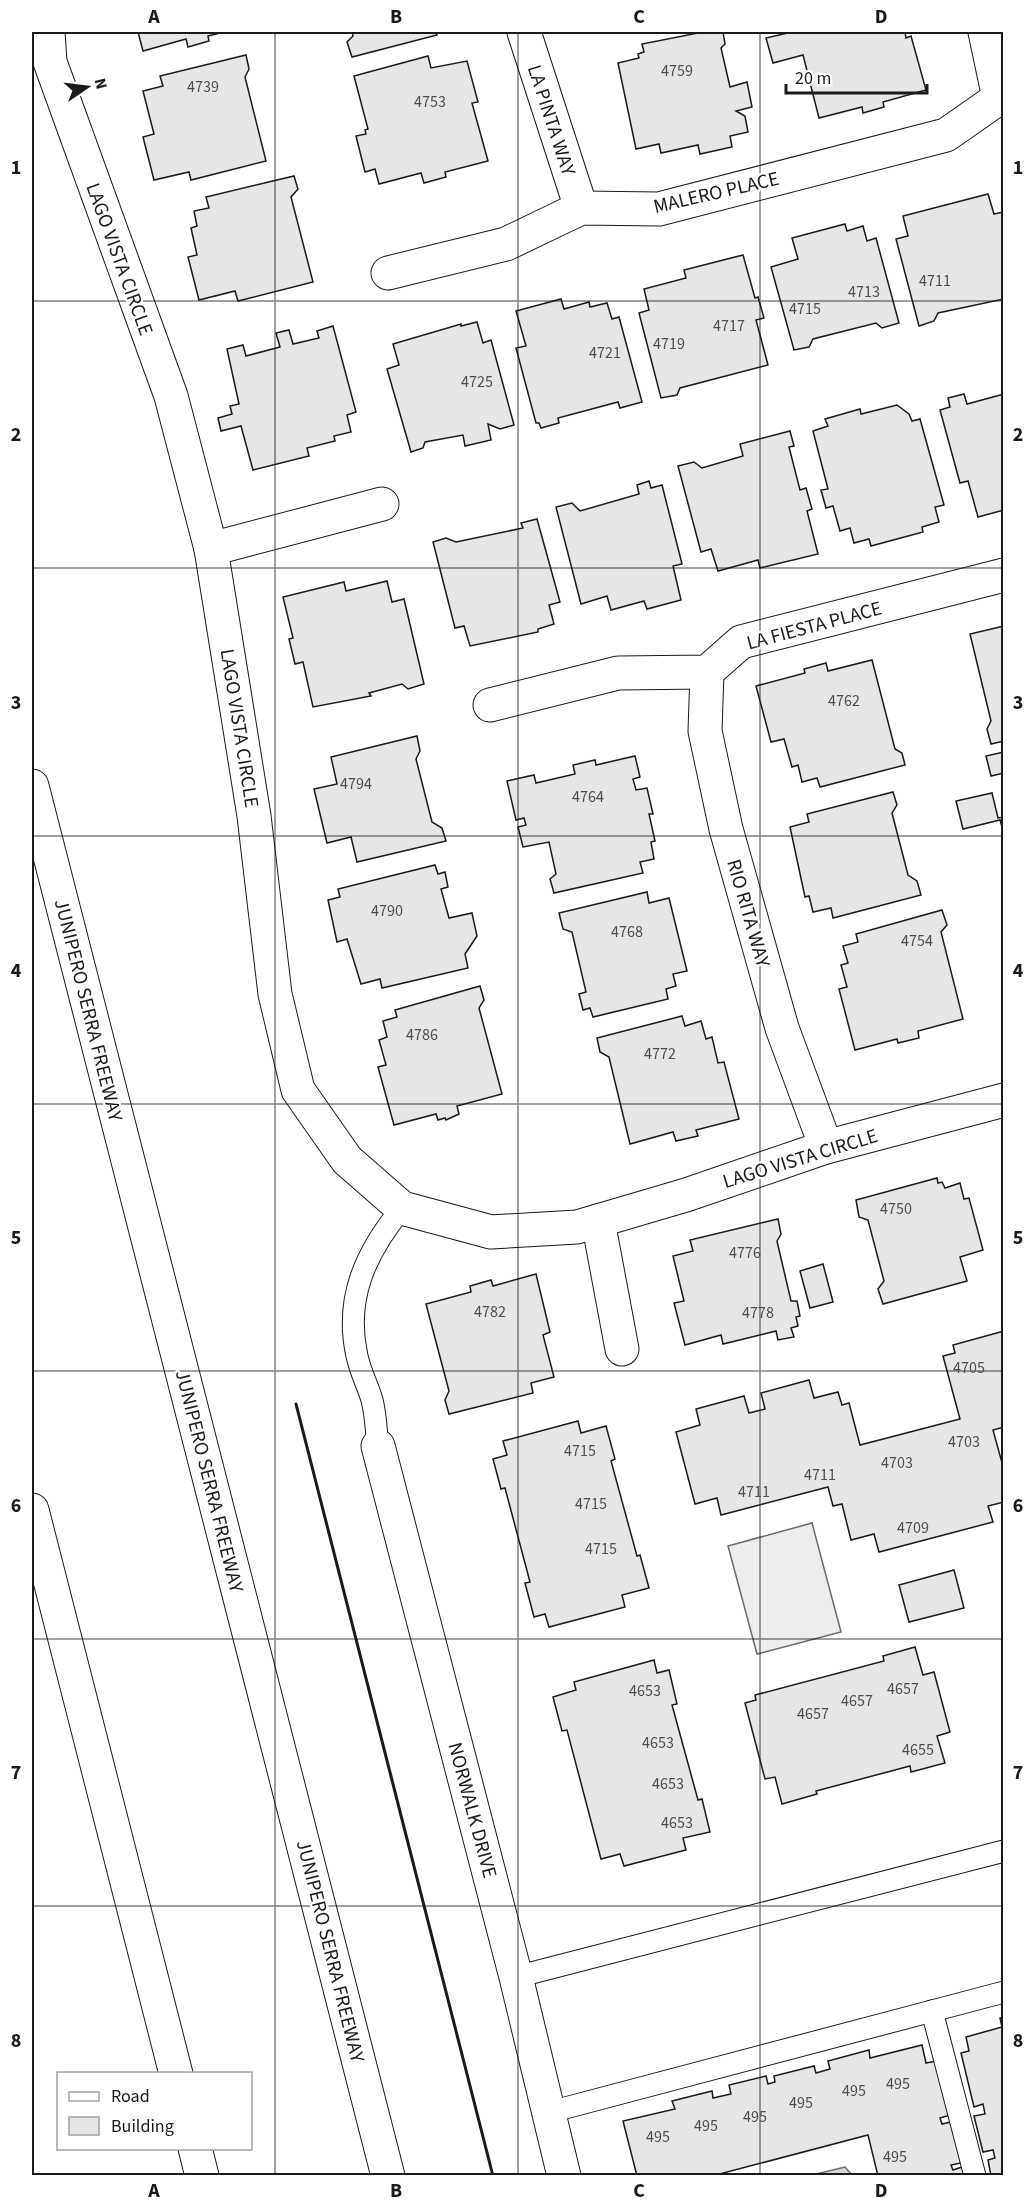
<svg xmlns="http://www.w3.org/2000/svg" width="1035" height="2207" font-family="'Source Sans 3',sans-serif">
	<rect width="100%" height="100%" fill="#fff"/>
	<polygon fill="#ededed" stroke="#6a6a6a" stroke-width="1.5" points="812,1523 841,1632 757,1654 728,1546"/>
	<polygon fill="#d7d7d7" stroke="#6a6a6a" stroke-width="1.5" points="845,2167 852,2175 812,2175"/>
	<g fill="#e6e6e6" stroke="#1a1a1a" stroke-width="1.5">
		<polygon points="138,32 224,32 208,36 209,41 188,47 186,39 143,51"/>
		<polygon points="352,32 436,32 437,35 352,57 347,42 353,36"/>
		<polygon points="703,32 723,32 725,44 721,48 730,87 747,82 752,107 736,111 745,116 748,132 730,136 732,147 700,154 698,145 661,153 659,144 636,149 618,63 639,58 638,54 644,52 642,44"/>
		<polygon points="792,32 905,32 906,38 911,36 926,90 883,102 884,107 863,113 862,107 819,118 803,55 773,63 766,38"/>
		<polygon points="246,55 249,69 245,77 266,161 191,180 189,172 154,180 143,137 154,134 143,91 163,86 160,76"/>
		<polygon points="428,56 431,68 467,61 478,102 472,103 488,161 445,172 446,177 424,183 421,173 379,184 375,169 365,172 356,136 366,134 365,130 368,129 354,76"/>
		<polygon points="294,176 298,189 291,197 313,282 238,301 235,291 199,300 188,257 197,255 191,228 197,226 194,211 209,208 206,197"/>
		<polygon points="988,194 994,214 1003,212 1004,214 1004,299 938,313 934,321 919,326 896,239 908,236 903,216"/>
		<polygon points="845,224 847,231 863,226 867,241 876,238 899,323 882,328 876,323 813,339 809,347 794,350 771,267 798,259 792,238"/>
		<polygon points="743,255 755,298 758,297 764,318 756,320 768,365 680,388 677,395 661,398 639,313 649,310 644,289 686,278 684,270"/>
		<polygon points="561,299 564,309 589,302 590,307 607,303 612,319 619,317 642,402 620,408 618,402 558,418 559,423 541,428 539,423 536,423 516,348 526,346 516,311"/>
		<polygon points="477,322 483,343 491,340 514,425 500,429 488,424 491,440 465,446 463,435 425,442 423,448 411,452 387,369 399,365 393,344 461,324 461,326"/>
		<polygon points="333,326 356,412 347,415 351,432 334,436 335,441 307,448 309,456 253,470 241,426 221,431 218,418 232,414 230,406 239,404 227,349 243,345 246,356 280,347 276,333 289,330 293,344 319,338 317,331"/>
		<polygon points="964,394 967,404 1004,394 1004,510 978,517 968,481 960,483 940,410 950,407 948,398"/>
		<polygon points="897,405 909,414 912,421 920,419 944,505 935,507 939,522 922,527 923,532 871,546 869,539 854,543 850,528 840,531 833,506 826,508 821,490 828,489 813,431 828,426 825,419 860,409 861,414"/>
		<polygon points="790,431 794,446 789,447 800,490 806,488 812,509 807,511 818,554 760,568 758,560 718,571 711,549 701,552 678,466 694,462 702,468 743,456 740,444"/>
		<polygon points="649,481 651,488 662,485 682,564 673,566 681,600 647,609 644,601 611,610 607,596 581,604 556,507 572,503 580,511 639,494 637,485"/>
		<polygon points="537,519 560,602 549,605 554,624 538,629 538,632 470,646 464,626 455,628 433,542 446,538 456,542 523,528 521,523"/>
		<polygon points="387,581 392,602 404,599 424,684 408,689 402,684 369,693 371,696 313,707 303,662 295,664 289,639 293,638 283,597 344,582 346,591"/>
		<polygon points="1004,626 1004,741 991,744 987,729 991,721 970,634"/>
		<polygon points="872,660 895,749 902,753 905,765 820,787 817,778 802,782 798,765 792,767 784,739 771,742 756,686 805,673 804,669 826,663 828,671"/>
		<polygon points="417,736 420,751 416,759 432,822 442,828 446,841 357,862 351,837 327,843 314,789 337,784 331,757"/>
		<polygon points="1004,752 1004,773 991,776 986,756"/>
		<polygon points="635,756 640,777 633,779 636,790 647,788 653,814 649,814 655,841 651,842 654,859 640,862 643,873 554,893 550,879 556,874 549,842 523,847 518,827 526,825 524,818 516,820 507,781 534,775 536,783 575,774 573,765 595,760 596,765"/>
		<polygon points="893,792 897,805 892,813 908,875 917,881 921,895 833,918 831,908 813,912 809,896 805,897 790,827 809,822 807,814"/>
		<polygon points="992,793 998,818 1004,817 1004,834 1000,820 963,829 956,801"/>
		<polygon points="435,865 438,874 445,872 448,887 441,889 449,918 472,913 477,936 465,954 468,968 382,988 380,979 361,984 347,939 337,942 328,900 340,897 338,889"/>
		<polygon points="647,892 649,903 669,898 687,971 673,974 676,986 666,989 668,999 593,1017 590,1008 583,1010 579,994 586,992 572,932 563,929 559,913"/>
		<polygon points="942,910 947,925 941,932 963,1019 918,1031 919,1038 898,1043 897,1039 855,1050 839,989 847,987 841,965 848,963 843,946 858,942 856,934"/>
		<polygon points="480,986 484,1000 479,1008 502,1094 457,1106 459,1114 446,1120 445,1118 438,1120 436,1114 394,1125 378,1067 386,1065 379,1040 387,1037 383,1021 397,1017 395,1010"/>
		<polygon points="682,1016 685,1026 701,1021 706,1039 712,1037 718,1063 724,1062 739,1119 696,1130 698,1136 676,1141 673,1132 630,1144 609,1057 600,1052 597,1038"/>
		<polygon points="937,1178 938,1183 942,1182 945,1188 960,1183 964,1199 969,1198 983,1250 960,1257 967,1281 883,1304 878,1289 884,1281 868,1220 859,1217 856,1200"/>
		<polygon points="778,1219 781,1234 777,1241 791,1301 797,1301 800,1316 796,1317 798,1326 791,1328 794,1337 778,1340 776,1331 723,1344 721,1335 685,1345 674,1303 684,1301 673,1256 693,1251 690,1240"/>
		<polygon points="823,1264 833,1302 810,1308 800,1271"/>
		<polygon points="536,1274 550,1332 543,1335 554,1377 531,1383 533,1393 449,1414 445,1400 449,1391 426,1304 471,1292 470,1286 491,1280 493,1286"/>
		<polygon points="1004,1331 1004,1427 993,1430 1004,1470 1004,1502 988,1506 993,1522 879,1552 874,1534 851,1540 842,1504 833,1506 828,1487 721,1515 717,1498 695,1504 676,1432 700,1425 696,1409 744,1396 749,1413 765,1409 761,1393 809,1380 814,1398 838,1392 842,1405 849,1403 860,1445 960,1419 943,1356 955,1353 953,1345"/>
		<polygon points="578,1421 581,1433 606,1426 615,1459 611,1461 637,1556 640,1555 649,1588 622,1595 625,1607 549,1627 545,1614 534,1617 525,1583 530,1582 505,1488 501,1489 493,1459 507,1455 503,1441"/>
		<polygon points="954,1570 964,1608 909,1622 899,1585"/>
		<polygon points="915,1647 923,1675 934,1672 950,1732 937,1736 945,1763 911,1772 910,1766 816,1791 817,1794 782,1804 775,1777 765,1779 745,1703 756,1700 755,1695 884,1661 883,1656"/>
		<polygon points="654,1660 657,1673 669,1670 677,1704 672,1705 698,1800 702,1799 710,1832 683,1838 686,1850 624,1866 620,1854 601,1859 567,1730 562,1731 553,1697 576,1690 574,1682"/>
		<polygon points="1004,2017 1004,2176 991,2176 988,2160 995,2158 993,2150 983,2152 974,2116 985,2114 983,2104 974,2107 961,2053 969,2051 966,2037 1002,2027 1000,2018"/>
		<polygon points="922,2045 926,2063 936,2061 950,2115 940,2118 942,2124 951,2122 961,2163 951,2165 953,2170 962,2167 964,2176 878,2176 868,2135 712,2176 637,2176 623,2121 675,2109 672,2101 712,2091 713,2098 731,2094 729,2085 766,2076 768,2084 775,2082 774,2076 814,2066 816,2073 830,2069 828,2061 869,2050 870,2058"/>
	</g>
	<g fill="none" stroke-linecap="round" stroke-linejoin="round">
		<defs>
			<g id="lane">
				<path d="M378,1446C376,1431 376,1415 372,1400C368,1386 360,1371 357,1356C344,1298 366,1252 402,1208"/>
				<polyline points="516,1977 1004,1851"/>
				<polyline points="932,2011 975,2176"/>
				<polyline points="550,2112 1004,1992"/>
			</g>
			<g id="street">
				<polyline points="48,32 50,62 171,396 211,549 254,816 275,994 298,1090 347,1160 402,1208 491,1232 577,1227 686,1195 826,1147 1004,1100"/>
				<polyline points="524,32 581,208"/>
				<polyline points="985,32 999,98"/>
				<polyline points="388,273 506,244 581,208 659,209 946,135 999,98 1004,98"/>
				<polyline points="211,549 382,504"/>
				<polyline points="707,672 705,731 726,829 782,1028 826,1147"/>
				<polyline points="490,705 618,673 707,672 741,642 1004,575"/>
				<polyline points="598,1221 622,1349"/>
				<polyline points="378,1446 516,1977 564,2176"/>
			</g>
			<g id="highway">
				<polyline points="32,786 388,2176"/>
				<polyline points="32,1510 176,2074"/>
				<polyline points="195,2148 202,2176"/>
			</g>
		</defs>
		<use href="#lane" stroke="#1a1a1a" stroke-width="23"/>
		<use href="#street" stroke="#1a1a1a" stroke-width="35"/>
		<use href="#highway" stroke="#1a1a1a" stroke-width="35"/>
		<use href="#lane" stroke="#fff" stroke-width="21"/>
		<use href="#street" stroke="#fff" stroke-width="33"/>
		<use href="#highway" stroke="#fff" stroke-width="33"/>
		<polyline stroke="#1a1a1a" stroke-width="3" points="296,1404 493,2176"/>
	</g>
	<path fill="none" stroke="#1a1a1a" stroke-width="1.5" stroke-opacity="0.55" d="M275,32V2176M518,32V2176M760,32V2176M32,301H1004M32,568H1004M32,836H1004M32,1104H1004M32,1371H1004M32,1639H1004M32,1906H1004"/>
	<g text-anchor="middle" stroke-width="4.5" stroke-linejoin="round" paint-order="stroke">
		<g font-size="16" fill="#4d4d4d">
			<text x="677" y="76">4759</text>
			<text x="203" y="92">4739</text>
			<text x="430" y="107">4753</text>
			<text x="935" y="286">4711</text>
			<text x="864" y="297">4713</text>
			<text x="805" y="314">4715</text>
			<text x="729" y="331">4717</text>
			<text x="669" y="349">4719</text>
			<text x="605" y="358">4721</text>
			<text x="477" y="387">4725</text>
			<text x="844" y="706">4762</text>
			<text x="356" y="789">4794</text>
			<text x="588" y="802">4764</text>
			<text x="387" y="916">4790</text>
			<text x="627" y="937">4768</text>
			<text x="917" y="946">4754</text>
			<text x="422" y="1040">4786</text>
			<text x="660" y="1059">4772</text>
			<text x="896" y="1214">4750</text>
			<text x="745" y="1258">4776</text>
			<text x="490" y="1317">4782</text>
			<text x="758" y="1318">4778</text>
			<text x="969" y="1373">4705</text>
			<text x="964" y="1447">4703</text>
			<text x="580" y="1456">4715</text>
			<text x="897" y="1468">4703</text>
			<text x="820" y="1480">4711</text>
			<text x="754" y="1497">4711</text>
			<text x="591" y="1509">4715</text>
			<text x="913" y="1533">4709</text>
			<text x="601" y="1554">4715</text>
			<text x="903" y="1694">4657</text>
			<text x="645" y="1696">4653</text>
			<text x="857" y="1706">4657</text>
			<text x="813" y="1719">4657</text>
			<text x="658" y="1748">4653</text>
			<text x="918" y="1755">4655</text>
			<text x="668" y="1789">4653</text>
			<text x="677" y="1828">4653</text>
			<text x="898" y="2089">495</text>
			<text x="854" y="2096">495</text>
			<text x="801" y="2108">495</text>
			<text x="755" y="2122">495</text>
			<text x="706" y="2131">495</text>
			<text x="658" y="2142">495</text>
			<text x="895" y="2162">495</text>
		</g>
		<g font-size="20" fill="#1a1a1a" stroke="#fff">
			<text transform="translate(552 120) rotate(72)" y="7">LA PINTA WAY</text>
			<text transform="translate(716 192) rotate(-13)" y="7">MALERO PLACE</text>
			<text transform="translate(120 259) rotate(70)" y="7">LAGO VISTA CIRCLE</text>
			<text transform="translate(814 625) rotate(-15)" y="7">LA FIESTA PLACE</text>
			<text transform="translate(240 728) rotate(81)" y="7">LAGO VISTA CIRCLE</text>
			<text transform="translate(749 913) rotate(74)" y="7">RIO RITA WAY</text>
			<text transform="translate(89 1010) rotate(76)" y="7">JUNIPERO SERRA FREEWAY</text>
			<text transform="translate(800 1158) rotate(-17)" y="7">LAGO VISTA CIRCLE</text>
			<text transform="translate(210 1481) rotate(76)" y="7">JUNIPERO SERRA FREEWAY</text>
			<text transform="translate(473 1810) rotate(75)" y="7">NORWALK DRIVE</text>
			<text transform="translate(331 1951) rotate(76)" y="7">JUNIPERO SERRA FREEWAY</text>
		</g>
	</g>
	<rect width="1035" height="2207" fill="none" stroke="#ffffff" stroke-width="66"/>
	<rect x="57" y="2072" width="195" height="78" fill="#ffffff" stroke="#a3a3a3" stroke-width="1.5"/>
	<rect x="69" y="2092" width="30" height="9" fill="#ffffff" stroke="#a3a3a3" stroke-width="1.5"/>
	<text x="111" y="2102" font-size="18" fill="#1a1a1a">Road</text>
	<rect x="69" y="2117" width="30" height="18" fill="#e6e6e6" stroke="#a3a3a3" stroke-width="1.5"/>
	<text x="111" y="2132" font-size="18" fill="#1a1a1a">Building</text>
	<g transform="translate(87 87) rotate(76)" stroke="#ffffff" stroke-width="4.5" paint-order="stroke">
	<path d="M0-4.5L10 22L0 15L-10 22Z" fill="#1a1a1a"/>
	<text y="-9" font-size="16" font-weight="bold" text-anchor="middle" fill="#1a1a1a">N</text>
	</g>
	<path d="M786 84v9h141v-9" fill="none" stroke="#1a1a1a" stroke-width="3"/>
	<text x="795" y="84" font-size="18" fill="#1a1a1a" stroke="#ffffff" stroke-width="4.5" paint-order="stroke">20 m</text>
	<rect x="33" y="33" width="969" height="2141" fill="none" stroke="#1a1a1a" stroke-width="2"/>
	<g font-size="20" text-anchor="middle" font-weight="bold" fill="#1a1a1a">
		<text x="154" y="23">A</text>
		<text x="396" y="23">B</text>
		<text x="639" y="23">C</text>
		<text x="881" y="23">D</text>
		<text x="16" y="174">1</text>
		<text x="1018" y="174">1</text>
		<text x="16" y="441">2</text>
		<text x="1018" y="441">2</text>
		<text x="16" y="709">3</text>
		<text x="1018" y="709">3</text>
		<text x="16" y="977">4</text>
		<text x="1018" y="977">4</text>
		<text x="16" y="1244">5</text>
		<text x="1018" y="1244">5</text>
		<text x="16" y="1512">6</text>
		<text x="1018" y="1512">6</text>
		<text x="16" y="1779">7</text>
		<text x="1018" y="1779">7</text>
		<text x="16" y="2047">8</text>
		<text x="1018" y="2047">8</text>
		<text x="154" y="2197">A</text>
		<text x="396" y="2197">B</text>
		<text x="639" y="2197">C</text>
		<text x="881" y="2197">D</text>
	</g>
</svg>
